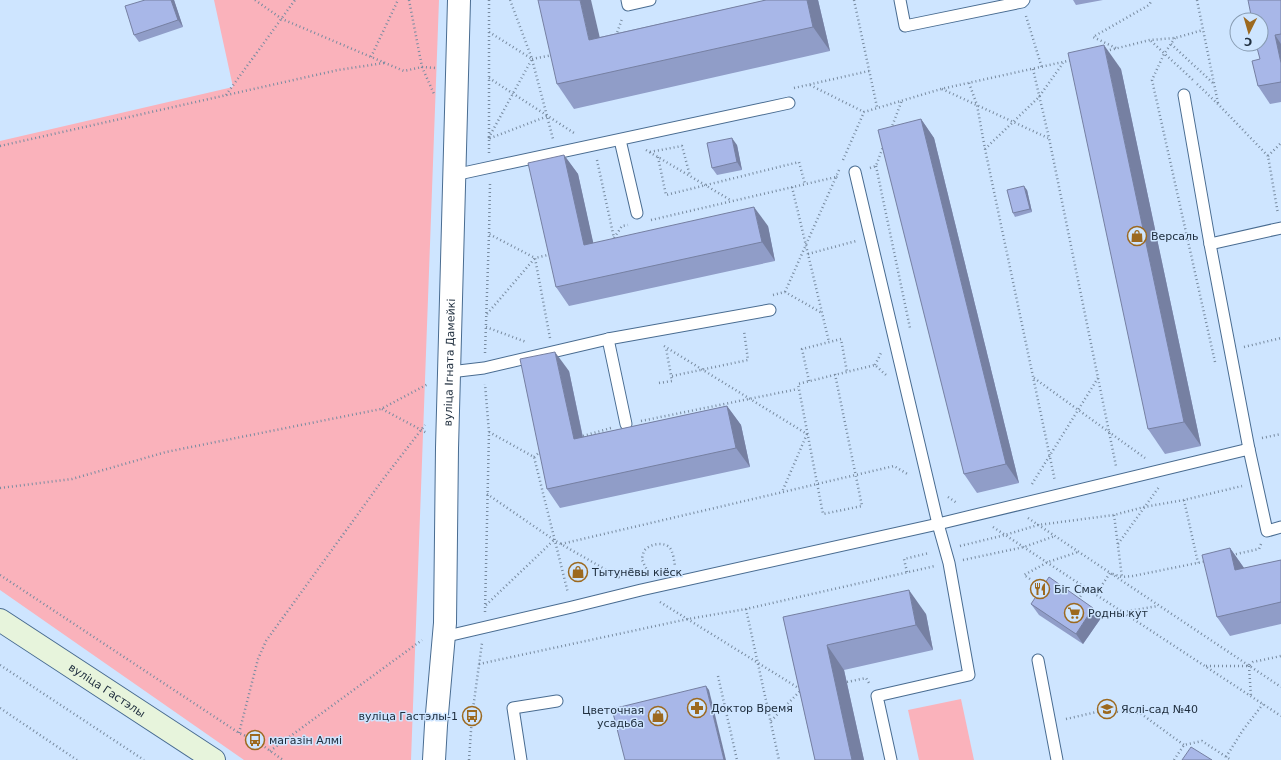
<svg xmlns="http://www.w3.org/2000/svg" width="1281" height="760" font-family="'DejaVu Sans',sans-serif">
	<rect width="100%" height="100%" fill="#cee5ff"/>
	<g fill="#fab2bb">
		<polygon points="214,0 439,0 411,760 244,760 0,590 0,141 233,87"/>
		<polygon points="961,699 974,760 919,760 908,710"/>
	</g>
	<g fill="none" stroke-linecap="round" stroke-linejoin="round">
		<defs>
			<g id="service">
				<polyline points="627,0 628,5 650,0"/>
				<polyline points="900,0 905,26 1022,2 1024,0"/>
				<polyline points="1184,95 1210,244 1249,449"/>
				<polyline points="620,140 637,213"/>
				<polyline points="855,172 938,524 949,563 969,675 877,696 891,760"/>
				<polyline points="454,175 789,103"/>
				<polyline points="1210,244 1281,228"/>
				<polyline points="608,339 626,424"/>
				<polyline points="450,372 484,368 608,339 770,310"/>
				<polyline points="443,637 572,607 641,590 938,524 1249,449 1267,531 1281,527"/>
				<polyline points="1038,660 1057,760"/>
				<polyline points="521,760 513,708 557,701"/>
			</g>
			<g id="minor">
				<path id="s1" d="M434,760L436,725L445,623L447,448L459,0"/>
			</g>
			<g id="secondary">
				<path id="s2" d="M0,620L214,760"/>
			</g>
		</defs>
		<use href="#service" stroke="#496c91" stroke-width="13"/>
		<use href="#minor" stroke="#496c91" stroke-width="24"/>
		<use href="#secondary" stroke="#496c91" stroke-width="24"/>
		<g stroke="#788ba0" stroke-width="2.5" stroke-dasharray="1 3" stroke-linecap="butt">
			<polyline points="255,0 282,19 404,71 422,67 436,68"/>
			<polyline points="409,0 422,67 434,94"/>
			<polyline points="510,0 532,59 553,139"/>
			<polyline points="854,0 877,107"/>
			<polyline points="1197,0 1218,103"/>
			<polyline points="1026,16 1042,68"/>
			<polyline points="489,32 532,59 488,139 548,116"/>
			<polyline points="616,36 622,19"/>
			<polyline points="1175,38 1164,54 1152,80 1215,362"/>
			<polyline points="1151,41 1194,81"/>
			<polyline points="1171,44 1214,84"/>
			<polyline points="1116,48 1093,37 1149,5 1152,0"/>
			<polyline points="1106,51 1150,40 1175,38 1203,30"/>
			<polyline points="371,57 398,0"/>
			<polyline points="532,59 553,55"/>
			<polyline points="1033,69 1049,138 1116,466"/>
			<polyline points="489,78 574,133"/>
			<polyline points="969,83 977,105 985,149 1055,481"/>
			<polyline points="1197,84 1218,104 1268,156 1278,214"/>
			<polyline points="810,85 864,112"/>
			<polyline points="794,88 869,71"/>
			<polyline points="942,89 1048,138"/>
			<polyline points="226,95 295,0"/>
			<polyline points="891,129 902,100"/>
			<polyline points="0,146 338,70 384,63"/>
			<polyline points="985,149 1039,97 1063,63"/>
			<polyline points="646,150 732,201"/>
			<polyline points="650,152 682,146 690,176"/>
			<polyline points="489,153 489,0"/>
			<polyline points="1268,156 1281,143"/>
			<polyline points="658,157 666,195 799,162 805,184"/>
			<polyline points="597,160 614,238 622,226 628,225"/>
			<polyline points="843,160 864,112 941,89 1072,60"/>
			<polyline points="876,166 910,328"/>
			<polyline points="870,168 876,166 883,147"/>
			<polyline points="839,170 836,177 840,176"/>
			<polyline points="792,187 829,342"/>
			<polyline points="651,220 836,177"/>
			<polyline points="808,254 856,241"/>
			<polyline points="785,292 836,177"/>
			<polyline points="773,295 785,292 822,313"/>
			<polyline points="487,314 535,258 489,234"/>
			<polyline points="486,327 526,342"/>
			<polyline points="550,338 535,258 552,254"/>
			<polyline points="664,346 807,434 782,492"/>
			<polyline points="1244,347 1281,338"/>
			<polyline points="485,353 489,234 490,184"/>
			<polyline points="875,365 881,353"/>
			<polyline points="835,374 862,506 823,514 798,384 875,365 886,375"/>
			<polyline points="672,376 748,360 744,331"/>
			<polyline points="1034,378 1145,458"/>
			<polyline points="809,381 802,349 841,339 847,372"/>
			<polyline points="659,383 672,381 666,348"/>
			<polyline points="382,409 427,433"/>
			<polyline points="641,421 798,389"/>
			<polyline points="489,432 534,457 568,593"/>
			<polyline points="583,436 611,428"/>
			<polyline points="1262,438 1281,434"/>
			<polyline points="534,457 541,451"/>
			<polyline points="1032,484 1098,378"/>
			<polyline points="0,488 72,479 166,452 381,409 428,384"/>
			<polyline points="487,494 554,540 622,579"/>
			<polyline points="948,497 957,503"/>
			<polyline points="1184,500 1198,563"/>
			<polyline points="1114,515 1122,577"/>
			<polyline points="1028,518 1281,687"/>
			<polyline points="993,527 1281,716"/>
			<polyline points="561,544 894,466 909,475"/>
			<polyline points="1118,544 1159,487"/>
			<polyline points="960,546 1005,535 1038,525 1114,515 1144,507 1184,500 1242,486"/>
			<polyline points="1232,555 1259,549 1261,544"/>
			<polyline points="963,560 1024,547 1055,536"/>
			<path d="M648,572L642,560C642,558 643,554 644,551C649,544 664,541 670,548C673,552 674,560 675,566"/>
			<polyline points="907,572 904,559 929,553"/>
			<polyline points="0,575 239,733 255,740 283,760"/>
			<polyline points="1030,579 1024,575 1048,562 1078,552"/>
			<polyline points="1096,594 1110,573 1122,577 1133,576 1207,561"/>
			<polyline points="1078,600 1086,588"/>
			<polyline points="660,602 800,689"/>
			<polyline points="486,605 554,540"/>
			<polyline points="746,609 779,760"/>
			<polyline points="485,612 489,432 485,384"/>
			<polyline points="1123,612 1158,606"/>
			<polyline points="479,664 688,619 746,609 935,566"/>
			<polyline points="0,665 144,760"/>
			<polyline points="1206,666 1249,666 1253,662 1281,656"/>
			<polyline points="1249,666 1251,697"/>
			<polyline points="718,676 737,760"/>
			<polyline points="847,682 866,678 869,683"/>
			<polyline points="0,708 77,760"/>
			<polyline points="1066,719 1101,711 1140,713 1184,745"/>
			<polyline points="771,721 801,690"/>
			<polyline points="239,733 258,659 266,641 384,478 425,425"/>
			<polyline points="270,751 422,640"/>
			<polyline points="1226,757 1243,730 1263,704"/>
			<polyline points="469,760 472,716 482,643"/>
			<polyline points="1174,760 1184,745 1202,741 1231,760"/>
		</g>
		<use href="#service" stroke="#fff" stroke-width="11"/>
		<use href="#minor" stroke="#fff" stroke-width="22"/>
		<use href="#secondary" stroke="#e7f4dc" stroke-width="22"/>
	</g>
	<g fill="#909dc8">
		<polygon points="145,0 174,0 183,27 139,42 134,35"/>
		<polygon points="766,0 818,0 830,51 574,109 557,84 600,37"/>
		<polygon points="1073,0 1103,0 1076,5"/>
		<polygon points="1281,0 1281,102 1270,104 1258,86 1260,59"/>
		<polygon points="1121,69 1201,446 1165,454 1148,429"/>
		<polygon points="921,119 934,138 1019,483 977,493 964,474"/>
		<polygon points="737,145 742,170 717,175 712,168"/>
		<polygon points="564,155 578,174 593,243 768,226 775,261 569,306 556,287"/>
		<polygon points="1027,190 1032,212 1015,217 1013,213"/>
		<polygon points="569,371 583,437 727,406 741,425 750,467 560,508 547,489"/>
		<polygon points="1230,548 1244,568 1281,560 1281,624 1230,636 1217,617"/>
		<polygon points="1031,604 1101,618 1083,644 1039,615"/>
		<polygon points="926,614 933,650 844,670 864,760 815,760 783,617"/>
	</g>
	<g fill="#7680a2">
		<polygon points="171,0 174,0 183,27 178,20"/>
		<polygon points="580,0 591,0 606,64 589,40"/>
		<polygon points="807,0 818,0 830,51 813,27"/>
		<polygon points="1275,35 1281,44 1281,63"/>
		<polygon points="1104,45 1121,69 1201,446 1184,422"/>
		<polygon points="921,119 934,138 1019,483 1006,464"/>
		<polygon points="732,138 737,145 742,170 737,162"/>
		<polygon points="564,155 578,174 598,264 584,245"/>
		<polygon points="1024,186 1027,190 1032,212 1030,209"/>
		<polygon points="754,207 768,226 775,261 762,242"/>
		<polygon points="555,352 569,371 587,458 574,439"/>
		<polygon points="727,406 741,425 750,467 736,448"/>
		<polygon points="1230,548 1244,568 1249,589 1235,570"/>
		<polygon points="909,590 926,614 933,650 916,625"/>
		<polygon points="1093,608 1101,618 1083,644 1076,634"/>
		<polygon points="827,645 844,670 864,760 852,760"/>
		<polygon points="706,686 709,690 726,760 724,760"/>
	</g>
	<g fill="#a8b7e8" stroke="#7680a2">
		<polygon points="145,0 171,0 178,20 134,35 125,6"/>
		<polygon points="538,0 580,0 589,40 766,0 807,0 813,27 557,84"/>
		<polygon points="1248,0 1281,0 1281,34 1275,35 1281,63 1281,82 1258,86 1252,61 1260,59 1256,44 1261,44 1261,20 1252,20"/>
		<polygon points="1104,45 1184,422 1148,429 1068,53"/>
		<polygon points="921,119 1006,464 964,474 878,130"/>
		<polygon points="732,138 737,162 712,168 707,143"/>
		<polygon points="564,155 584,245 754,207 762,242 556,287 528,163"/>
		<polygon points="1024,186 1030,209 1013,213 1007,190"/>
		<polygon points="555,352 574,439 727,406 736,448 547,489 520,359"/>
		<polygon points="1230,548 1235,570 1281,560 1281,602 1217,617 1202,555"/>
		<polygon points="1049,577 1093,608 1076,634 1031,604"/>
		<polygon points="909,590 916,625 827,645 852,760 815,760 783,617"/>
		<polygon points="706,686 724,760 625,760 612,709"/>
		<polygon points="1191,747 1212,760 1182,760"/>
	</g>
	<defs>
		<symbol id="shop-ring" viewBox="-11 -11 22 22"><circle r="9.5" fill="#cee5ff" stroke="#9c691f" stroke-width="1.5"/><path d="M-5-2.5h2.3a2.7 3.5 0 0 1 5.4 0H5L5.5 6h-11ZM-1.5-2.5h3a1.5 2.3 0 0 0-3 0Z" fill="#9c691f"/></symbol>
		<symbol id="restaurant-ring" viewBox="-11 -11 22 22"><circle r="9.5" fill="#cee5ff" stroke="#9c691f" stroke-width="1.5"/><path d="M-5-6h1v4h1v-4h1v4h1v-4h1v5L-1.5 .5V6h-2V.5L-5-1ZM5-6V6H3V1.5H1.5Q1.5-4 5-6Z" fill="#9c691f"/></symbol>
		<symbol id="supermarket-ring" viewBox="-11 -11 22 22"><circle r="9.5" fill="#cee5ff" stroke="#9c691f" stroke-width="1.5"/><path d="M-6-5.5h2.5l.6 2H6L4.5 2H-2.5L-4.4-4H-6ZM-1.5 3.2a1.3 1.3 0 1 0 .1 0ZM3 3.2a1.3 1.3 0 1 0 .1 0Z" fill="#9c691f"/></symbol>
		<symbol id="pharmacy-ring" viewBox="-11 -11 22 22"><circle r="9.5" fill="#cee5ff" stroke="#9c691f" stroke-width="1.5"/><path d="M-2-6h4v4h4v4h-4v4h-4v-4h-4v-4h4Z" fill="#9c691f"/></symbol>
		<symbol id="school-ring" viewBox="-11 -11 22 22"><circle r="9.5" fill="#cee5ff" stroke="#9c691f" stroke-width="1.5"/><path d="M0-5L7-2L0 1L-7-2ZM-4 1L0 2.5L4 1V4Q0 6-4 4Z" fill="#9c691f"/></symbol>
		<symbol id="bus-ring" viewBox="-11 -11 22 22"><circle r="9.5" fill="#cee5ff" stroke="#9c691f" stroke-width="1.5"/><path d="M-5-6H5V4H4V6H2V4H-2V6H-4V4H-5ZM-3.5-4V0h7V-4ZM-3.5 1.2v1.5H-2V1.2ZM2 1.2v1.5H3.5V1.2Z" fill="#9c691f"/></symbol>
	</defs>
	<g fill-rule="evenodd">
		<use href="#shop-ring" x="1126" y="225" width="22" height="22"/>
		<use href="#shop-ring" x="567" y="561" width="22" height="22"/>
		<use href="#restaurant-ring" x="1029" y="578" width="22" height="22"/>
		<use href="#supermarket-ring" x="1063" y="602" width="22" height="22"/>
		<use href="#pharmacy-ring" x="686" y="697" width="22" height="22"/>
		<use href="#school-ring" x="1096" y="698" width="22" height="22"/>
		<use href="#bus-ring" x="461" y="705" width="22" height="22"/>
		<use href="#shop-ring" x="647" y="705" width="22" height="22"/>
		<use href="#bus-ring" x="244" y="729" width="22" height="22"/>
	</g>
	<g text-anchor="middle" stroke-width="3" stroke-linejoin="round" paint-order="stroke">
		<g font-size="11" fill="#202f3f" stroke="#cee5ff" text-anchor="start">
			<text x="1151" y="240">Версаль</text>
			<text x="592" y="576">Тытунёвы кіёск</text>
			<text x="1054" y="593">Біг Смак</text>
			<text x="1088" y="617">Родны кут</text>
			<text x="711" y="712">Доктор Время</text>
			<text x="1121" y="713">Яслі-сад №40</text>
			<text x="644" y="714" text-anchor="end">Цветочная<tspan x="644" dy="13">усадьба</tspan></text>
			<text x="458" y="720" text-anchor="end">вуліца Гастэлы-1</text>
			<text x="269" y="744">магазін Алмі</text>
		</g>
		<g font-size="11" fill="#202f3f" stroke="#cee5ff">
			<text dy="4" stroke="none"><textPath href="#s1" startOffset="398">вуліца Ігната Дамейкі</textPath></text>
			<text dy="4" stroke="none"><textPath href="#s2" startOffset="128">вуліца Гастэлы</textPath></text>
		</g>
	</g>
	<g transform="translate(1249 32) rotate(185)"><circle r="19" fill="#cee5ff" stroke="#889cb2"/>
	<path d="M0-3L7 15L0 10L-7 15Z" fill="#9c691f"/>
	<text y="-6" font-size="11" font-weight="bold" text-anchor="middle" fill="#202f3f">С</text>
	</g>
</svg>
